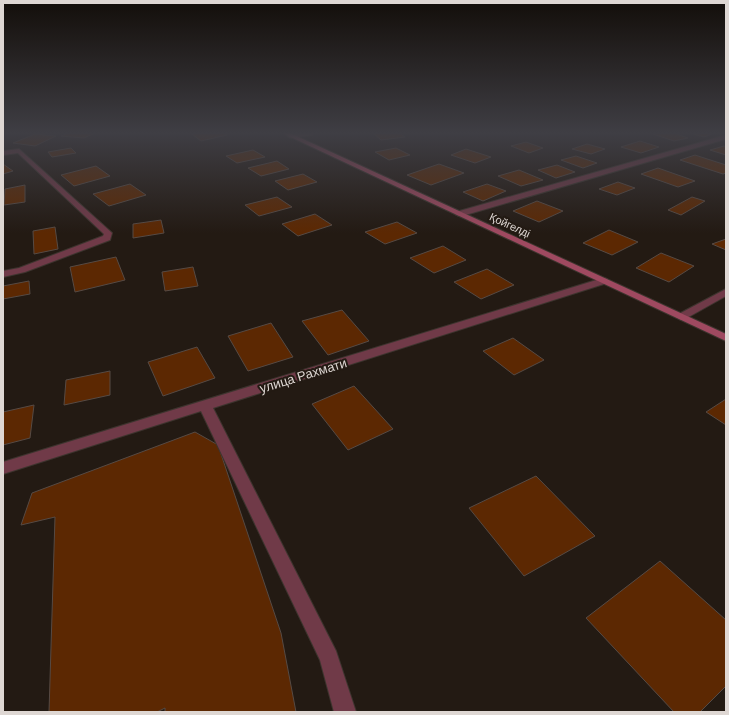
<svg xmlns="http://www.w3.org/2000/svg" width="729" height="715" font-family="Helvetica,sans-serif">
	<rect width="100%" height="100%" fill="#231a13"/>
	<g fill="#5c2802" stroke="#564a44">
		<polygon points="68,133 95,133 84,138 61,136"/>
		<polygon points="199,133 224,133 227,135 201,141 192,134"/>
		<polygon points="373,133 399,133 405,137 381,140"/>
		<polygon points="650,133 674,133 688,138 674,141"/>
		<polygon points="690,133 714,133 704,137"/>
		<polygon points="35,134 56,136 35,146 13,143"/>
		<polygon points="640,141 659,147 641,153 621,147"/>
		<polygon points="526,142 543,148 529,153 511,146"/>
		<polygon points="587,144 605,149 591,154 572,149"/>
		<polygon points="724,146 726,147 726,155 710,150"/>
		<polygon points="71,148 76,153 52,157 48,152"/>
		<polygon points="396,148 410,155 389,160 375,152"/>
		<polygon points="466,149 491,157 475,163 451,155"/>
		<polygon points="253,150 265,157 237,163 226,156"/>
		<polygon points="695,155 726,165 726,173 723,174 680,160"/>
		<polygon points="576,156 597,163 583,168 561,160"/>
		<polygon points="277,161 289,169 261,176 248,168"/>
		<polygon points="3,164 13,171 3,174"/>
		<polygon points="439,164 464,173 431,185 407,175"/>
		<polygon points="557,165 575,172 556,178 538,170"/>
		<polygon points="96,166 110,176 74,186 61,175"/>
		<polygon points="658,168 695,181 678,187 641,174"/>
		<polygon points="519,170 543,180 521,186 498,176"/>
		<polygon points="303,174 317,182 288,190 275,181"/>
		<polygon points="618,182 635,188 617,195 599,189"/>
		<polygon points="130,184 146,195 109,206 93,194"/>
		<polygon points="487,184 506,191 483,201 463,192"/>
		<polygon points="25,185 25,202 4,205 5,189"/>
		<polygon points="277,197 292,207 259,216 245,205"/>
		<polygon points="692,197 705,201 681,215 668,210"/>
		<polygon points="537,201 563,211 539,222 513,211"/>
		<polygon points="315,214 332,225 298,236 282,224"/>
		<polygon points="161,220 164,233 133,238 133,224"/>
		<polygon points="397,222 417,233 385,244 365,232"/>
		<polygon points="55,227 58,249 34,254 33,231"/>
		<polygon points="609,230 638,242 612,255 583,243"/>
		<polygon points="726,239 726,250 712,244"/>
		<polygon points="443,246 466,260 434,273 410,258"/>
		<polygon points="661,253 694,266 669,282 636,268"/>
		<polygon points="116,257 125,280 75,292 70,267"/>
		<polygon points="193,267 198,286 165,291 162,272"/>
		<polygon points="487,269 514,285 481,299 454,282"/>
		<polygon points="29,281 30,294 3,299 3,286"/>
		<polygon points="342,310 369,341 328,355 302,321"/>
		<polygon points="271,323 293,357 248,371 228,336"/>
		<polygon points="513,338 544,360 514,375 483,351"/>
		<polygon points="197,347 215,378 163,396 148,362"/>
		<polygon points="110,371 110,395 64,405 66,380"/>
		<polygon points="354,386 393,429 348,450 312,404"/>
		<polygon points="726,399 726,425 706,412"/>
		<polygon points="34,405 30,438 3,445 3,412"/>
		<polygon points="195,432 218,445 281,633 296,712 165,712 165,708 157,712 49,712 55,517 21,525 32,493"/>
		<polygon points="536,476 595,536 524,576 469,508"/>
		<polygon points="660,561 726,620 726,686 700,712 674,712 586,618"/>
	</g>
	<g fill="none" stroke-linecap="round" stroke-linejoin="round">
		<defs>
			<g id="street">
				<polygon points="299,133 315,133 312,135 290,138 287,136"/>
				<polygon points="726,135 726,139 462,216 459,216 455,214 456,212"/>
				<polygon points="19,149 112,233 110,240 25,272 3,277 3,271 19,268 103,236 104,234 18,153 3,155 3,151"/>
				<polygon points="603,278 607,279 608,281 607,283 213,408 336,651 356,712 334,712 320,660 201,411 3,474 3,462"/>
				<polygon points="726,289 726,296 685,319 681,320 676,317 677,315"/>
			</g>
			<polygon id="secondary" points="282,133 290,133 726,334 726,341"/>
		</defs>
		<use href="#street" stroke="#3d342e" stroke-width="2"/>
		<use href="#secondary" stroke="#3d342e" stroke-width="2"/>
		<use href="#street" fill="#703a48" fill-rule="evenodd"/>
		<use href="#secondary" fill="#9f4960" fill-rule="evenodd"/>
	</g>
	<linearGradient id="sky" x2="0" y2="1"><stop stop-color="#130e0a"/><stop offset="0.57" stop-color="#3f3e44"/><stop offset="1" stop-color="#3f3e44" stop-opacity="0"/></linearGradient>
	<rect width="729" height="233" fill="url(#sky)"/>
	<g text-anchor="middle" stroke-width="4" stroke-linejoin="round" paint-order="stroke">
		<g font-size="11" fill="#ded7d3" stroke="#231a13">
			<text transform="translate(510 225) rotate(25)" y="4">Қойгелді</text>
		</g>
		<g font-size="13" fill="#ded7d3" stroke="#231a13">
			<text transform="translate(303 375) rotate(-17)" y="5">улица Рахмати</text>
		</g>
	</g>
	<rect width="729" height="715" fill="none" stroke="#ded7d3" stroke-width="8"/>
</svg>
